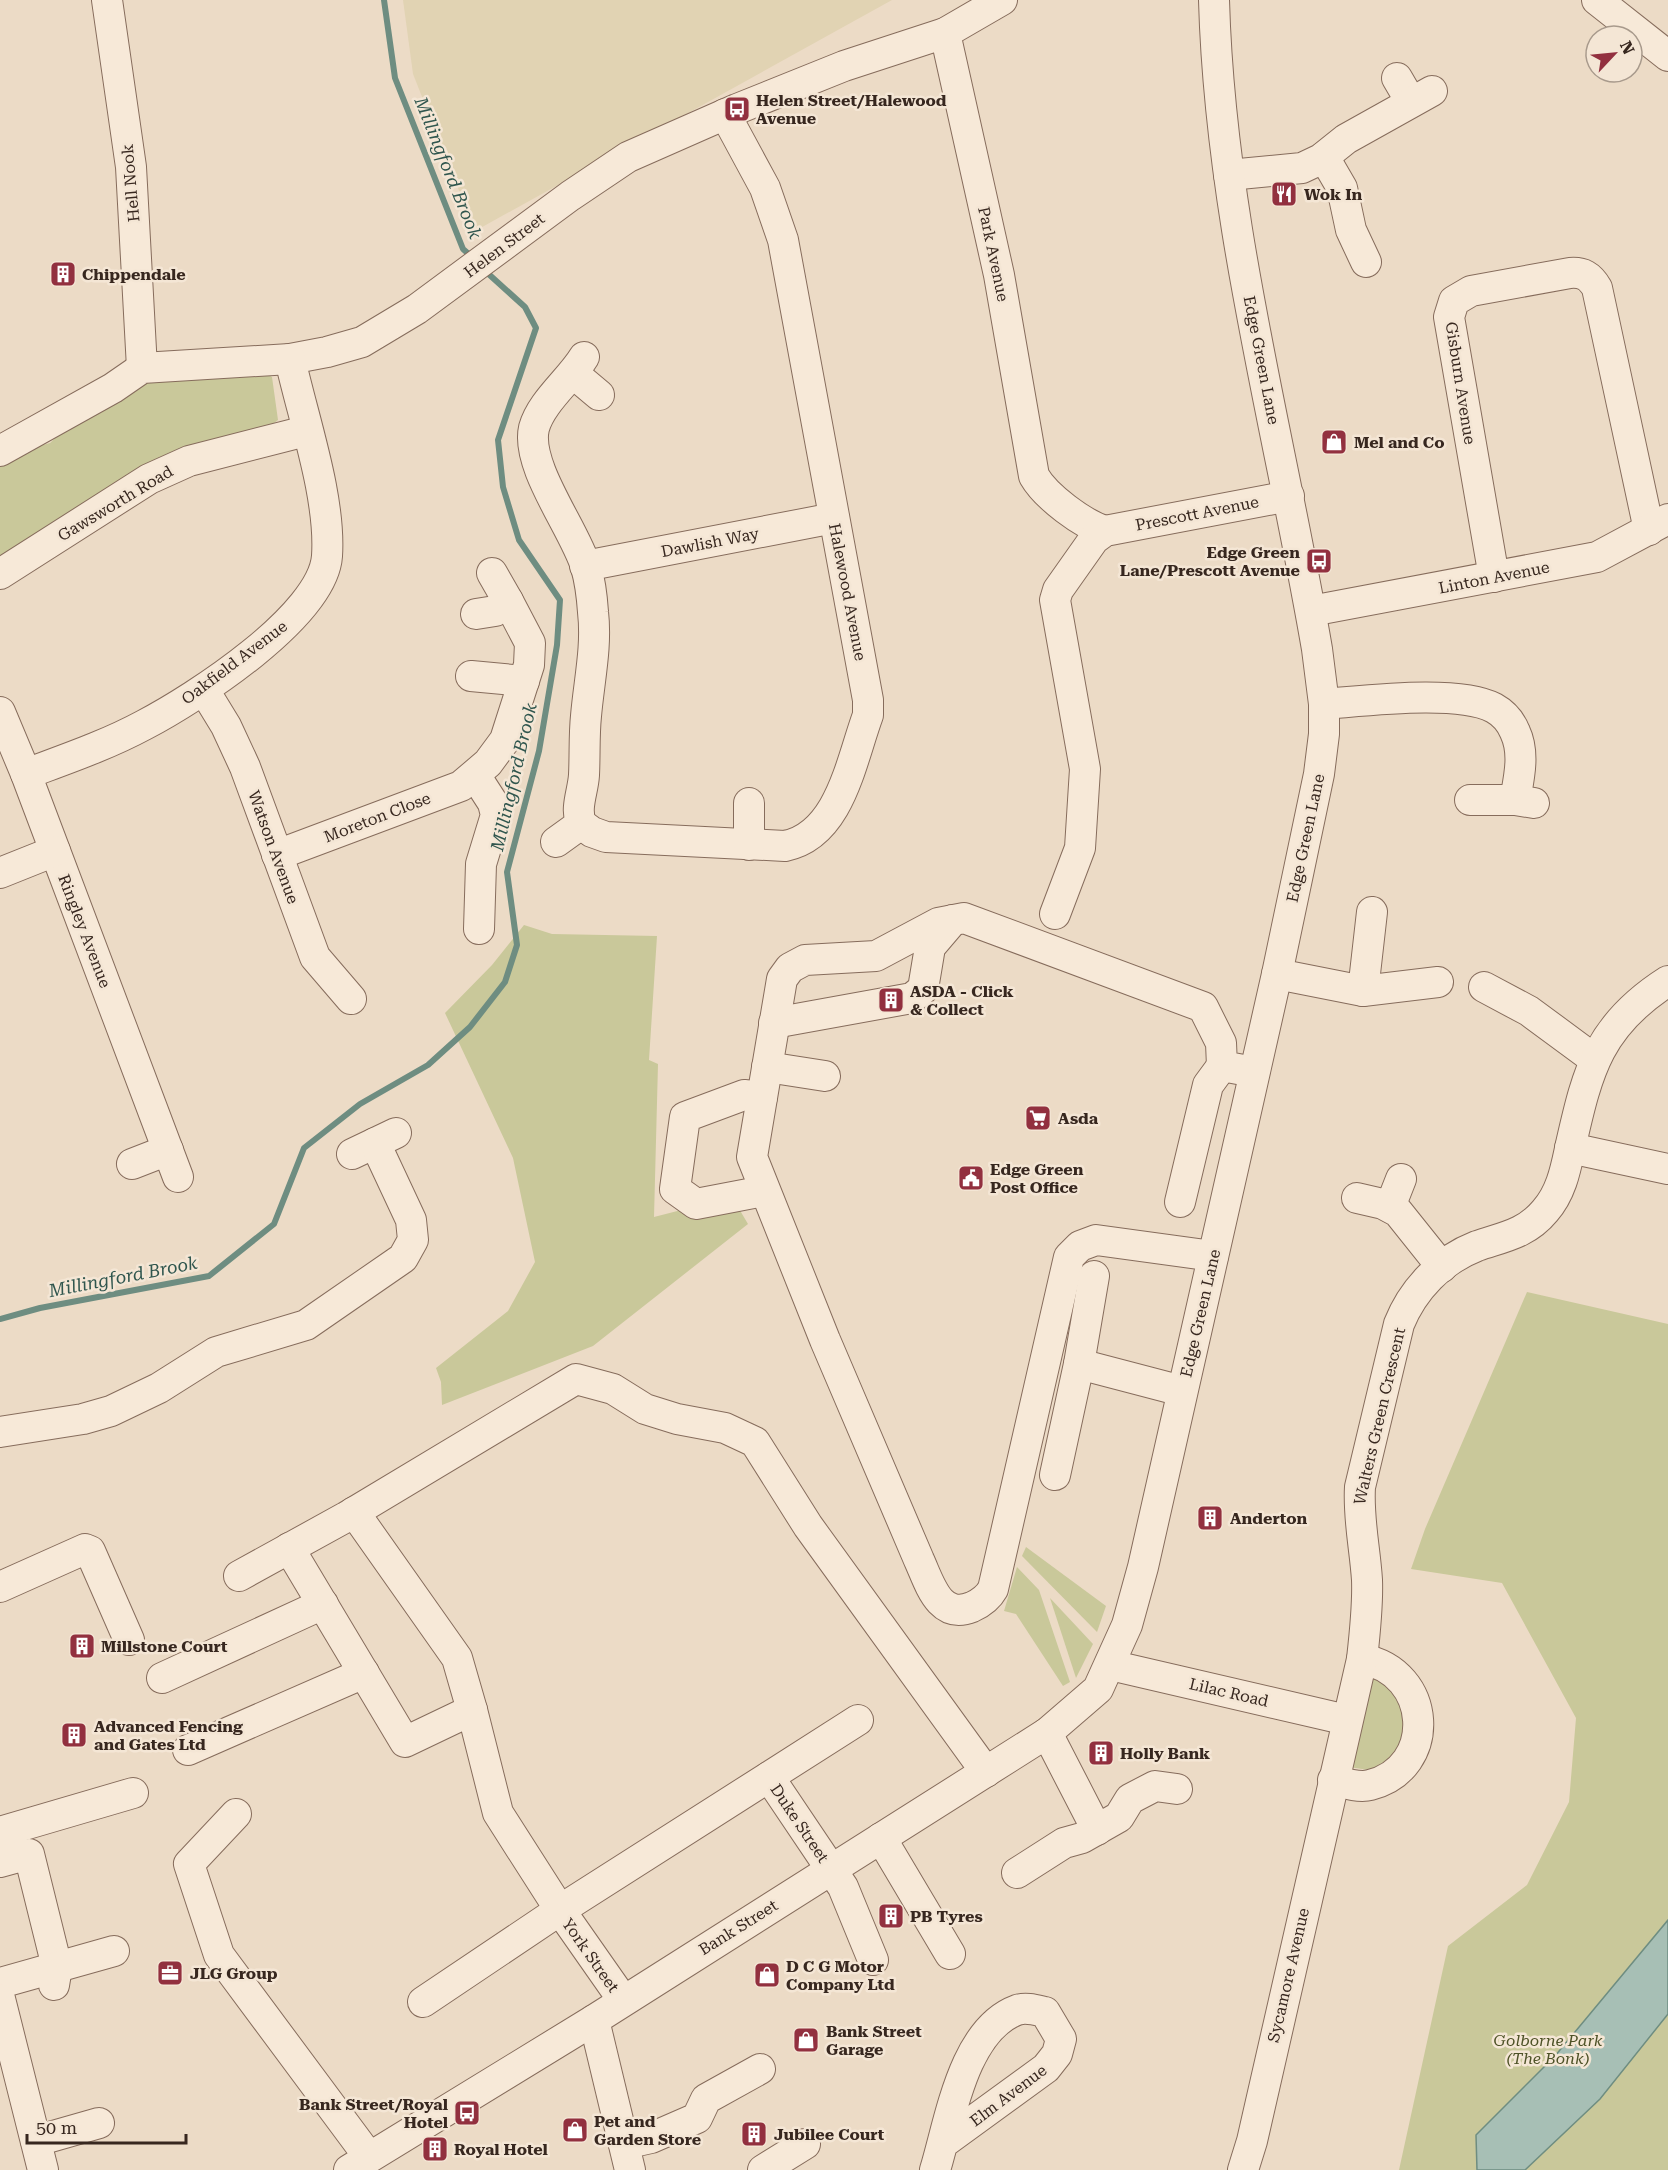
<svg xmlns="http://www.w3.org/2000/svg" width="1668" height="2170" font-family="'Roboto Serif',serif">
	<rect width="100%" height="100%" fill="#ecdbc6"/>
	<polygon fill="#e1d3b3" points="403,0 892,0 475,231 413,74"/>
	<g fill="#c9c89a">
		<polygon points="264,372 272,377 278,420 269,427 0,562 0,457 50,443 78,416 101,413 116,393 147,375"/>
		<polygon points="524,925 552,934 657,936 649,1060 658,1064 654,1217 732,1197 748,1224 593,1346 442,1405 441,1382 436,1368 508,1311 535,1262 513,1158 445,1013 492,965"/>
		<polygon points="1527,1292 1668,1324 1668,2170 1399,2170 1448,1946 1527,1885 1569,1802 1576,1718 1502,1583 1411,1569 1425,1529"/>
		<polygon points="1026,1547 1106,1606 1097,1632 1022,1556"/>
		<polygon points="1017,1567 1039,1590 1070,1682 1063,1686 1016,1614 1004,1611"/>
		<polygon points="1050,1598 1093,1644 1076,1678"/>
		<path d="M1368,1677L1394,1683C1409,1722 1414,1745 1375,1771L1349,1767Z"/>
	</g>
	<polygon fill="#a7bfb5" stroke="#6e8d81" stroke-width="1.5" points="1668,1920 1668,2014 1600,2099 1525,2170 1477,2170 1476,2135 1555,2056"/>
	<g fill="none" stroke-linecap="round" stroke-linejoin="round">
		<g stroke="#6e8d81" stroke-width="6">
			<polyline points="384,0 395,78 463,249 472,257"/>
			<polyline points="0,1319 40,1308 209,1276 274,1224 304,1148 360,1104 428,1065 470,1027 505,982 517,945 507,872 539,751 557,645 560,600 519,540 503,487 498,440 536,328 525,307 483,269"/>
		</g>
		<defs>
			<g id="minor">
				<polyline points="107,0 131,167 142,368"/>
				<polyline points="1597,0 1668,56"/>
				<path d="M945,33L999,275L1034,476C1046,497 1083,524 1105,531"/>
				<polyline points="1397,78 1411,102"/>
				<polyline points="1324,157 1342,188 1351,230 1366,262"/>
				<polyline points="1229,175 1302,168 1321,159 1346,139 1432,91"/>
				<polyline points="574,374 599,395"/>
				<polyline points="0,451 113,388 142,368 290,359 327,352 362,342 417,309 570,196 628,157 737,109 844,66 945,33 1002,0"/>
				<polyline points="585,566 834,518"/>
				<polyline points="492,573 508,601"/>
				<polyline points="0,574 149,479 189,461 306,431"/>
				<path d="M1494,577L1449,317L1454,301L1471,291L1570,273C1583,272 1590,276 1597,288L1649,530"/>
				<polyline points="1311,611 1597,557 1668,519"/>
				<polyline points="471,676 524,681"/>
				<polyline points="204,690 226,726 245,767 315,957 351,999"/>
				<path d="M1324,704C1365,701 1458,689 1494,708C1503,713 1511,722 1515,732C1525,753 1519,778 1515,800"/>
				<polyline points="0,712 26,774 178,1177"/>
				<path d="M26,774C66,759 107,745 144,725C194,699 323,616 327,556C331,497 303,418 290,359"/>
				<polyline points="475,775 493,803 496,815 481,864 479,929"/>
				<polyline points="1470,800 1515,800 1534,803"/>
				<path d="M581,824L592,832L606,837L785,846C840,835 851,761 868,715V700L783,240L765,188L725,114"/>
				<path d="M556,842L581,824C575,807 583,792 584,775C585,755 584,735 586,716C589,681 597,647 593,612C592,597 590,581 586,567C575,530 525,466 534,428C541,402 570,380 584,357"/>
				<polyline points="749,845 749,803"/>
				<polyline points="277,855 461,786 488,763 505,740 529,665 530,643 508,601 495,611 476,614"/>
				<polyline points="0,873 55,851"/>
				<polyline points="1055,914 1080,848 1085,769 1055,600 1058,590 1094,539 1105,531 1289,496"/>
				<polyline points="1277,974 1363,991 1438,982"/>
				<polyline points="1484,987 1529,1011 1594,1059"/>
				<polyline points="1363,991 1372,912"/>
				<polyline points="774,1023 912,998 923,989 930,947 953,920"/>
				<polyline points="767,1067 825,1076"/>
				<polyline points="762,1097 744,1095 685,1117 675,1189 696,1204 764,1191"/>
				<polyline points="1570,1148 1668,1169"/>
				<polyline points="352,1154 396,1133"/>
				<polyline points="132,1164 168,1150"/>
				<polyline points="1357,1198 1383,1204 1398,1212 1442,1267"/>
				<polyline points="1180,1202 1208,1085 1222,1066"/>
				<polyline points="1390,1207 1401,1179"/>
				<path d="M1213,1256L1096,1240L1080,1246L1069,1257L993,1589C988,1598 981,1603 972,1607C939,1620 930,1584 919,1560L825,1340L752,1157L782,979L790,968L805,960L876,956L938,923L964,918L1203,1007L1221,1043L1222,1066L1254,1072"/>
				<polyline points="1079,1364 1094,1276"/>
				<polyline points="0,1432 83,1419 111,1411 159,1388 216,1352 306,1325 403,1258 413,1240 411,1220 375,1143"/>
				<polyline points="1055,1475 1079,1364 1182,1391"/>
				<polyline points="354,1512 457,1658 472,1710"/>
				<polyline points="289,1548 405,1742 472,1710 498,1813 560,1910 623,2000"/>
				<polyline points="239,1576 346,1517 576,1379 613,1389 645,1409 677,1419 725,1428 755,1442 808,1526 986,1772"/>
				<polyline points="0,1587 85,1549 90,1551 129,1640"/>
				<polyline points="1110,1665 1347,1720"/>
				<polyline points="162,1678 323,1604"/>
				<polyline points="1047,1733 1097,1830"/>
				<polyline points="188,1750 364,1673"/>
				<polyline points="769,1777 843,1887 873,1960"/>
				<path d="M1333,1780C1344,1783 1359,1788 1370,1785C1438,1768 1433,1672 1362,1659"/>
				<polyline points="236,1814 189,1864 219,1955 369,2157"/>
				<polyline points="0,1832 133,1793"/>
				<polyline points="881,1838 950,1954"/>
				<polyline points="0,1862 29,1854 57,1967 54,1985"/>
				<polyline points="1017,1873 1064,1843 1082,1838 1119,1817 1130,1799 1155,1786 1177,1789"/>
				<polyline points="0,1983 114,1951"/>
				<polyline points="0,1999 43,2170"/>
				<polyline points="423,2002 560,1910 858,1720"/>
				<polyline points="594,2020 630,2170"/>
				<polyline points="36,2141 99,2123"/>
				<polyline points="624,2144 651,2138 697,2118 706,2099 760,2069"/>
				<path d="M349,2170L594,2020L1047,1733L1098,1689L1127,1625L1143,1567L1277,974L1319,774L1324,734V704L1317,649C1280,433 1220,219 1214,0"/>
				<polyline points="763,2170 805,2144"/>
				<path d="M935,2170C950,2121 963,2030 1017,2010C1026,2007 1036,2010 1045,2012L1061,2039L1057,2054L1046,2068L943,2143"/>
				<path d="M1243,2170L1252,2141L1362,1659C1365,1632 1368,1606 1367,1580C1365,1548 1358,1519 1360,1487L1399,1324C1413,1289 1441,1260 1477,1246C1503,1237 1526,1234 1545,1211C1562,1192 1566,1167 1571,1144C1588,1069 1599,1025 1668,981"/>
			</g>
		</defs>
		<use href="#minor" stroke="#866c5c" stroke-width="32"/>
		<use href="#minor" stroke="#f7e9d8" stroke-width="30"/>
	</g>
	<defs>
		<symbol id="bus-square" viewBox="-11 -11 22 22"><rect x="-9" y="-9" width="18" height="18" rx="4" fill="#92303f" stroke="#f4e6d5"/><path d="M-5-6H5V4H4V6H2V4H-2V6H-4V4H-5ZM-3.5-4V0h7V-4ZM-3.5 1.2v1.5H-2V1.2ZM2 1.2v1.5H3.5V1.2Z" fill="#fff"/></symbol>
		<symbol id="restaurant-square" viewBox="-11 -11 22 22"><rect x="-9" y="-9" width="18" height="18" rx="4" fill="#92303f" stroke="#f4e6d5"/><path d="M-5-6h1v4h1v-4h1v4h1v-4h1v5L-1.5 .5V6h-2V.5L-5-1ZM5-6V6H3V1.5H1.5Q1.5-4 5-6Z" fill="#fff"/></symbol>
		<symbol id="building-square" viewBox="-11 -11 22 22"><rect x="-9" y="-9" width="18" height="18" rx="4" fill="#92303f" stroke="#f4e6d5"/><path d="M-4-6H4V6H1V3H-1V6H-4ZM-2.5-4.3h1.7v1.8h-1.7ZM.8-4.3h1.7v1.8H.8ZM-2.5-1h1.7V.8h-1.7ZM.8-1h1.7V.8H.8Z" fill="#fff"/></symbol>
		<symbol id="shop-square" viewBox="-11 -11 22 22"><rect x="-9" y="-9" width="18" height="18" rx="4" fill="#92303f" stroke="#f4e6d5"/><path d="M-5-2.5h2.3a2.7 3.5 0 0 1 5.4 0H5L5.5 6h-11ZM-1.5-2.5h3a1.5 2.3 0 0 0-3 0Z" fill="#fff"/></symbol>
		<symbol id="supermarket-square" viewBox="-11 -11 22 22"><rect x="-9" y="-9" width="18" height="18" rx="4" fill="#92303f" stroke="#f4e6d5"/><path d="M-6-5.5h2.5l.6 2H6L4.5 2H-2.5L-4.4-4H-6ZM-1.5 3.2a1.3 1.3 0 1 0 .1 0ZM3 3.2a1.3 1.3 0 1 0 .1 0Z" fill="#fff"/></symbol>
		<symbol id="civic-square" viewBox="-11 -11 22 22"><rect x="-9" y="-9" width="18" height="18" rx="4" fill="#92303f" stroke="#f4e6d5"/><path d="M-.6-6.5H3V-4.5H.6V-3L4-1V1h2V6H-6V1h2V-1L-.6-3ZM-1.2 2.5V6h2.4V2.5Z" fill="#fff"/></symbol>
		<symbol id="office-square" viewBox="-11 -11 22 22"><rect x="-9" y="-9" width="18" height="18" rx="4" fill="#92303f" stroke="#f4e6d5"/><path d="M-6-3h4V-5.5h4V-3h4V5H-6ZM-1-4.5V-3h2v-1.5ZM-6 0V1H6V0Z" fill="#fff"/></symbol>
	</defs>
	<g fill-rule="evenodd">
		<use href="#bus-square" x="722" y="94" width="30" height="30"/>
		<use href="#restaurant-square" x="1269" y="179" width="30" height="30"/>
		<use href="#building-square" x="48" y="259" width="30" height="30"/>
		<use href="#shop-square" x="1319" y="427" width="30" height="30"/>
		<use href="#bus-square" x="1304" y="546" width="30" height="30"/>
		<use href="#building-square" x="876" y="985" width="30" height="30"/>
		<use href="#supermarket-square" x="1023" y="1103" width="30" height="30"/>
		<use href="#civic-square" x="956" y="1163" width="30" height="30"/>
		<use href="#building-square" x="1195" y="1503" width="30" height="30"/>
		<use href="#building-square" x="67" y="1631" width="30" height="30"/>
		<use href="#building-square" x="59" y="1720" width="30" height="30"/>
		<use href="#building-square" x="1086" y="1738" width="30" height="30"/>
		<use href="#building-square" x="876" y="1901" width="30" height="30"/>
		<use href="#office-square" x="155" y="1958" width="30" height="30"/>
		<use href="#shop-square" x="752" y="1960" width="30" height="30"/>
		<use href="#shop-square" x="791" y="2025" width="30" height="30"/>
		<use href="#bus-square" x="452" y="2098" width="30" height="30"/>
		<use href="#shop-square" x="560" y="2115" width="30" height="30"/>
		<use href="#building-square" x="739" y="2119" width="30" height="30"/>
		<use href="#building-square" x="420" y="2134" width="30" height="30"/>
	</g>
	<g text-anchor="middle" stroke-width="5" stroke-linejoin="round" paint-order="stroke">
		<g font-size="16" font-weight="bold" fill="#37271f" stroke="#f4e6d5" text-anchor="start">
			<text x="756" y="106">Helen Street/Halewood<tspan x="756" dy="18">Avenue</tspan></text>
			<text x="1304" y="200">Wok In</text>
			<text x="82" y="280">Chippendale</text>
			<text x="1354" y="448">Mel and Co</text>
			<text x="1300" y="558" text-anchor="end">Edge Green<tspan x="1300" dy="18">Lane/Prescott Avenue</tspan></text>
			<text x="910" y="997">ASDA - Click<tspan x="910" dy="18">&amp; Collect</tspan></text>
			<text x="1058" y="1124">Asda</text>
			<text x="990" y="1175">Edge Green<tspan x="990" dy="18">Post Office</tspan></text>
			<text x="1230" y="1524">Anderton</text>
			<text x="101" y="1652">Millstone Court</text>
			<text x="94" y="1732">Advanced Fencing<tspan x="94" dy="18">and Gates Ltd</tspan></text>
			<text x="1120" y="1759">Holly Bank</text>
			<text x="910" y="1922">PB Tyres</text>
			<text x="786" y="1972">D C G Motor<tspan x="786" dy="18">Company Ltd</tspan></text>
			<text x="190" y="1979">JLG Group</text>
			<text x="826" y="2037">Bank Street<tspan x="826" dy="18">Garage</tspan></text>
			<text x="448" y="2110" text-anchor="end">Bank Street/Royal<tspan x="448" dy="18">Hotel</tspan></text>
			<text x="594" y="2127">Pet and<tspan x="594" dy="18">Garden Store</tspan></text>
			<text x="774" y="2140">Jubilee Court</text>
			<text x="454" y="2155">Royal Hotel</text>
		</g>
		<g font-size="16" fill="#37271f" stroke="#f4e6d5">
			<text transform="translate(130 183) rotate(-95)" y="6">Hell Nook</text>
			<text transform="translate(504 245) rotate(-37)" y="6">Helen Street</text>
			<text transform="translate(994 254) rotate(78)" y="6">Park Avenue</text>
			<text transform="translate(1262 360) rotate(79)" y="6">Edge Green Lane</text>
			<text transform="translate(1461 383) rotate(81)" y="6">Gisburn Avenue</text>
			<text transform="translate(115 503) rotate(-31)" y="6">Gawsworth Road</text>
			<text transform="translate(1197 513) rotate(-11)" y="6">Prescott Avenue</text>
			<text transform="translate(710 542) rotate(-11)" y="6">Dawlish Way</text>
			<text transform="translate(1494 577) rotate(-11)" y="6">Linton Avenue</text>
			<text transform="translate(848 592) rotate(79)" y="6">Halewood Avenue</text>
			<text transform="translate(234 662) rotate(-37)" y="6">Oakfield Avenue</text>
			<text transform="translate(377 817) rotate(-21)" y="6">Moreton Close</text>
			<text transform="translate(1305 838) rotate(-78)" y="6">Edge Green Lane</text>
			<text transform="translate(274 847) rotate(70)" y="6">Watson Avenue</text>
			<text transform="translate(85 931) rotate(69)" y="6">Ringley Avenue</text>
			<text transform="translate(1200 1313) rotate(-77)" y="6">Edge Green Lane</text>
			<text transform="translate(1379 1416) rotate(-77)" y="6">Walters Green Crescent</text>
			<text transform="translate(1229 1692) rotate(13)" y="6">Lilac Road</text>
			<text transform="translate(800 1823) rotate(56)" y="6">Duke Street</text>
			<text transform="translate(738 1927) rotate(-32)" y="6">Bank Street</text>
			<text transform="translate(591 1955) rotate(55)" y="6">York Street</text>
			<text transform="translate(1288 1975) rotate(-77)" y="6">Sycamore Avenue</text>
			<text transform="translate(1008 2095) rotate(-37)" y="6">Elm Avenue</text>
		</g>
		<g font-size="16" font-style="italic" fill="#4e5227" stroke="#f4e6d5">
			<text x="1548" y="2046">Golborne Park<tspan x="1548" dy="18">(The Bonk)</tspan></text>
		</g>
		<g font-size="18" font-style="italic" fill="#30564e" stroke="#f4e6d5">
			<text transform="translate(448 168) rotate(68)" y="6">Millingford Brook</text>
			<text transform="translate(514 777) rotate(-77)" y="6">Millingford Brook</text>
			<text transform="translate(123 1277) rotate(-11)" y="6">Millingford Brook</text>
		</g>
	</g>
	<g transform="translate(1614 54) rotate(64)"><circle r="28" fill="#f4e6d5" stroke="#a89a8c" stroke-width="1.5"/>
	<path d="M0-4.5L10 22L0 15L-10 22Z" fill="#92303f"/>
	<text y="-9" font-size="16" font-weight="bold" text-anchor="middle" fill="#37271f">N</text>
	</g>
	<path d="M27 2134v9h159v-9" fill="none" stroke="#37271f" stroke-width="3"/>
	<text x="36" y="2134" font-size="18" fill="#37271f" stroke="#f4e6d5" stroke-width="4.5" paint-order="stroke">50 m</text>
</svg>
